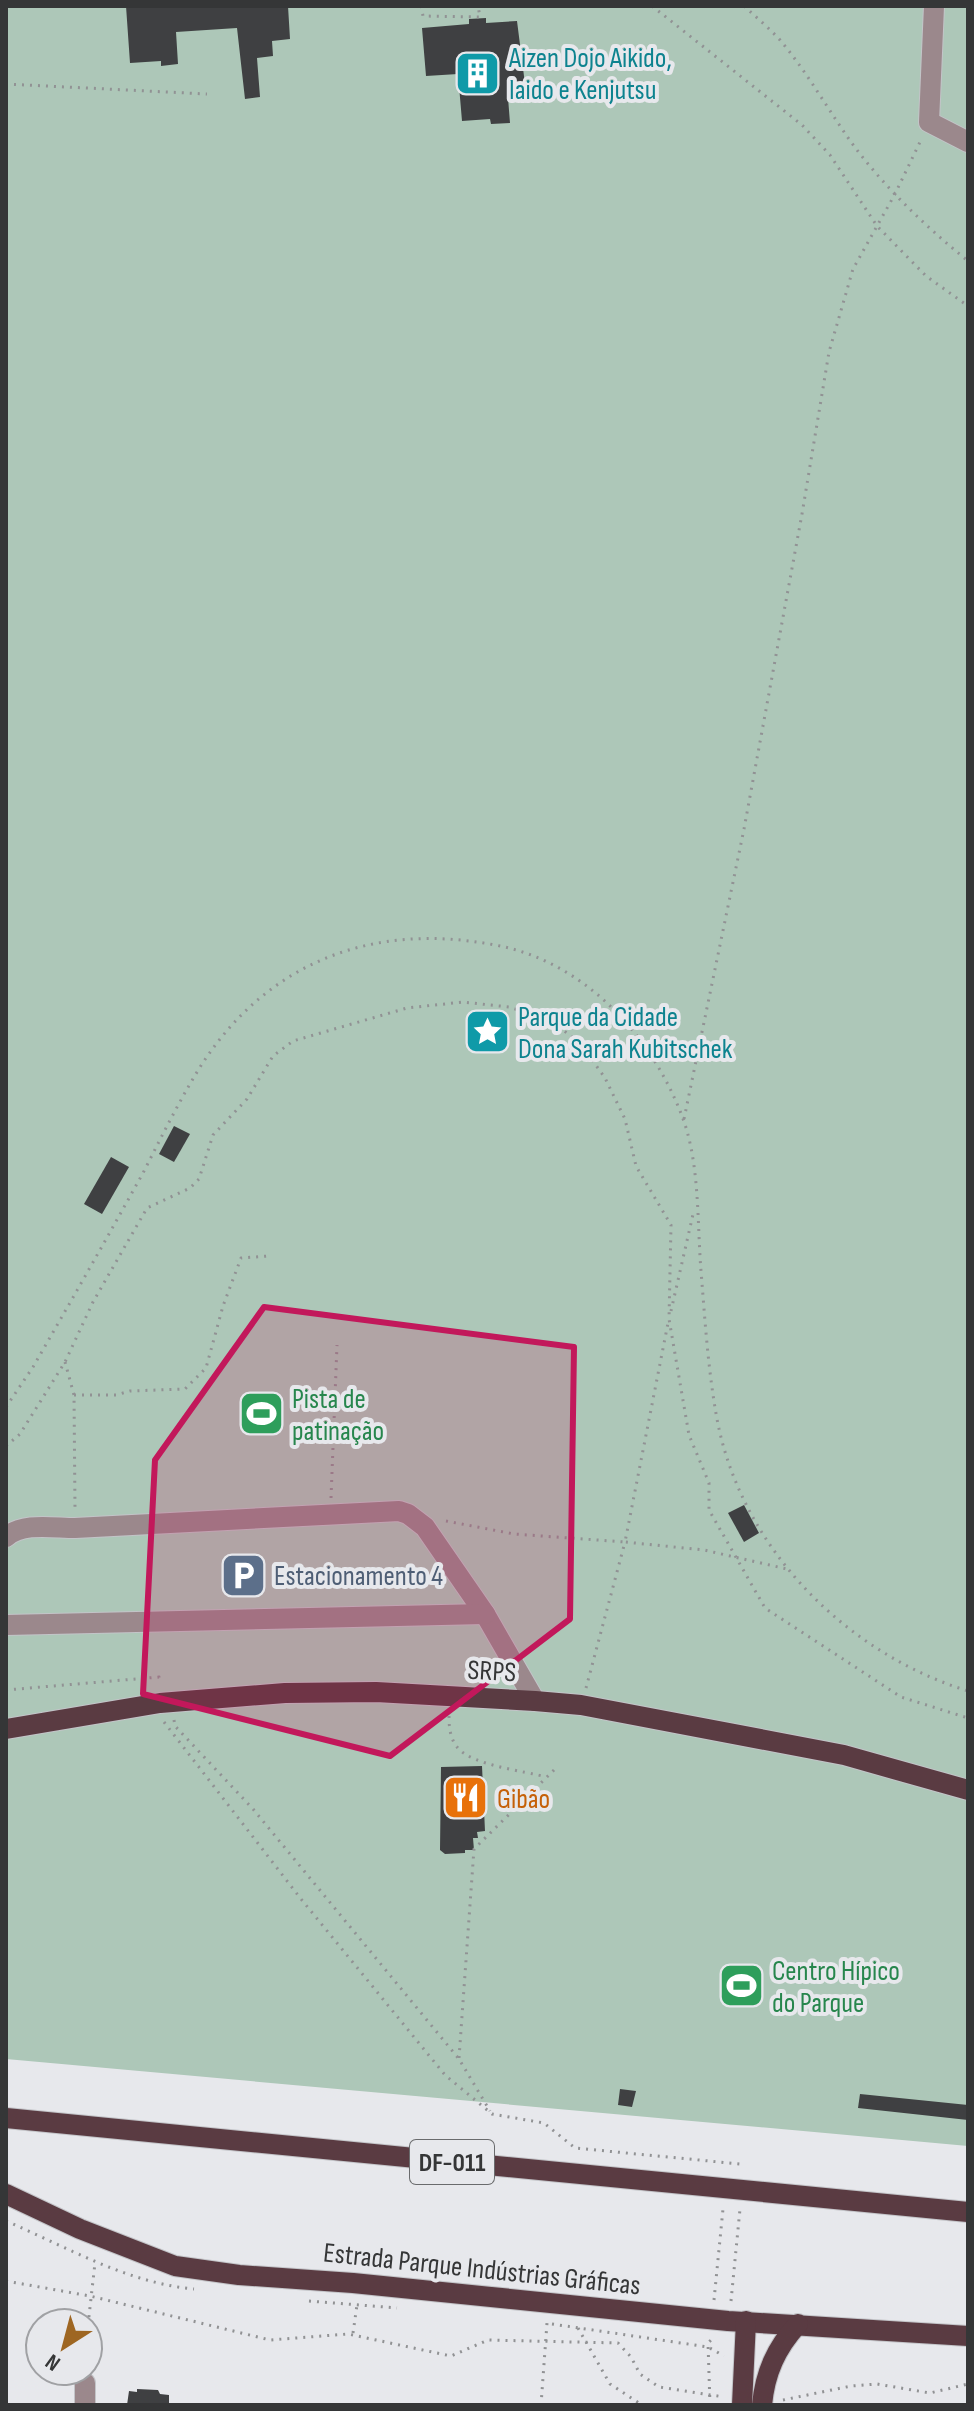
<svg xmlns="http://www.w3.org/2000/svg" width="974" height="2411" font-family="'Sofia Sans Condensed',sans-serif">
	<rect width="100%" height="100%" fill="#e7e8ec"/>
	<polygon fill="#adc7b8" points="6,6 968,6 968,2146 6,2059"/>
	<g fill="#3f4042">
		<polygon points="126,6 288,6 290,39 272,41 273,56 257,58 260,97 245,99 237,28 176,32 178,64 161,66 161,61 130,63"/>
		<polygon points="486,18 486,23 517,21 525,84 507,85 510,123 491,124 490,119 462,121 458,74 426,76 422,28 469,24 469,19"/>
		<polygon points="174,1126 190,1134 174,1162 159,1154"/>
		<polygon points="111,1157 129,1167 102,1214 84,1204"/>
		<polygon points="744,1505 759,1533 744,1542 728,1513"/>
		<polygon points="482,1766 485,1831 477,1832 478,1838 473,1838 474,1850 465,1850 465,1853 445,1854 440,1850 441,1767"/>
		<polygon points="620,2089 636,2091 632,2107 618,2105"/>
		<polygon points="860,2094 968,2105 968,2120 858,2108"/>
		<polygon points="137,2389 158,2390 160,2394 169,2395 169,2405 127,2405 129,2391 137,2392"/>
	</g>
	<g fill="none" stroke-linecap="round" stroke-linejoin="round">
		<defs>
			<g id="minor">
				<polyline points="934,6 929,122 968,142"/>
				<path d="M6,1537C23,1522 53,1528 75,1528L399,1511L408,1514L425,1527L485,1614L535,1701"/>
				<polyline points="6,1625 485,1614"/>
				<polyline points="85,2383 85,2405"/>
			</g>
			<g id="major">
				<polyline points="6,1729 160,1703 285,1693 376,1692 535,1701 581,1705 844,1755 968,1790"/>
				<polyline points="6,2118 968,2212"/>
				<polyline points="6,2194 80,2229 175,2266 239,2275 353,2283 728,2321 968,2336"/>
				<polyline points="742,2405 746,2321"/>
				<path d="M762,2405C765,2373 776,2348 798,2324"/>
			</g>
		</defs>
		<use href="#minor" stroke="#c3c4c8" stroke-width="22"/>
		<use href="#major" stroke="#c3c4c8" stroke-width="22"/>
		<g stroke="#919294" stroke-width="3" stroke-dasharray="2 6" stroke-linecap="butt">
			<polyline points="421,6 423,16 480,17 478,6"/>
			<polyline points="652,6 802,125 830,155 877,226 926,276 968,306"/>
			<path d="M744,6C756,17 769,28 780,40C807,72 827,108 851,142C884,187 925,226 968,261"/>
			<polyline points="6,84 207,94"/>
			<polyline points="684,1119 744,829 802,514 829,352 853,269 895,194 921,140"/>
			<polyline points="671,1311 694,1210"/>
			<polyline points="65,1362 74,1395 75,1509"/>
			<polyline points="74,1395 116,1395 130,1391 185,1389 206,1368 223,1306 241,1258 268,1256"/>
			<path d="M6,1407L33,1367C70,1303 107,1238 143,1173C162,1136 180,1099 202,1064C270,960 375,922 495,945C584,961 651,1035 682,1116C700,1163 697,1221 701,1271C705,1320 708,1370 717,1419C741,1547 845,1653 968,1691"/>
			<polyline points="6,1446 20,1434 65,1362 93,1302 147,1208 190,1188 199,1179 213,1135 247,1099 273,1056 293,1041 407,1008 463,1002 509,1007 550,1020 580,1043 605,1078 625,1119 636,1166 671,1225 669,1319 689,1435 709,1483 709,1510 765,1608 901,1697 968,1718"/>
			<polyline points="331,1498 337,1345"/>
			<polyline points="446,1521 514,1534 625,1542 668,1323"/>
			<polyline points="586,1688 625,1542 704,1550 787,1569"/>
			<polyline points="6,1690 159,1677 159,1683"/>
			<path d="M449,1716C449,1727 450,1738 457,1747C470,1765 525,1771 546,1777"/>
			<polyline points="174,1720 175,1726 253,1809 459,2059 490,2111"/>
			<polyline points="164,1722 301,1899 445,2075 492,2114 544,2123 575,2148 740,2164 740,2169"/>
			<polyline points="459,2058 474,1849 556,1768"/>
			<path d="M6,2221C67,2247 127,2283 194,2289"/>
			<polyline points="6,2281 90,2296 270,2340 348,2334 451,2356 488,2340 618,2343 631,2357 640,2374 659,2387 724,2397"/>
			<polyline points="714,2300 723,2209"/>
			<polyline points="309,2301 397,2308"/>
			<polyline points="731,2301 740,2209"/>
			<polyline points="552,2324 708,2347 724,2356"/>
			<polyline points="88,2325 95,2263"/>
			<polyline points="578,2328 610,2384 642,2405"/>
			<polyline points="353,2333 357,2305"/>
			<polyline points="783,2400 851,2386 877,2384 930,2393 968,2384"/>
			<polyline points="541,2405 547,2323"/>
			<polyline points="710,2405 708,2343 713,2338"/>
		</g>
		<use href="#minor" stroke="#9b888c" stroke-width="20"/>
		<use href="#major" stroke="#5a3b42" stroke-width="20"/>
	</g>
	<path fill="#c2185b" fill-opacity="0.2" stroke="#c2185b" stroke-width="6" stroke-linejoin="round" d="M264,1307L574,1347L570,1619L390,1756L143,1694L155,1460Z"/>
	<defs>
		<symbol id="building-square" viewBox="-11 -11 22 22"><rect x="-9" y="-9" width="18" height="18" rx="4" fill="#0f9aa8" stroke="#e7e8ec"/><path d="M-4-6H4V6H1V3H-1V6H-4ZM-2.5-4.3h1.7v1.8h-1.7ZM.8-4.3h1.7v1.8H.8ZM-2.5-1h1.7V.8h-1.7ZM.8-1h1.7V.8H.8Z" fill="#fff"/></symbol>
		<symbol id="sight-square" viewBox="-11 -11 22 22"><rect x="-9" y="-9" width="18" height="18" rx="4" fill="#0f9aa8" stroke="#e7e8ec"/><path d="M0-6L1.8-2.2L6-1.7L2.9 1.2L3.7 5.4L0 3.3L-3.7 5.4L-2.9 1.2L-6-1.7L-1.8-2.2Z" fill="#fff"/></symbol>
		<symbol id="stadium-square" viewBox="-11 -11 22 22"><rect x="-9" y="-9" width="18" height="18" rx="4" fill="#2e9e5b" stroke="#e7e8ec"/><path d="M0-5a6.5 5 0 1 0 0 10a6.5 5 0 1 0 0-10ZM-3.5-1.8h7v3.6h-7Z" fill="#fff"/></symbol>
		<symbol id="parking-square" viewBox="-11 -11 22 22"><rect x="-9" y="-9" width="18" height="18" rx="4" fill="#5c6f8a" stroke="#e7e8ec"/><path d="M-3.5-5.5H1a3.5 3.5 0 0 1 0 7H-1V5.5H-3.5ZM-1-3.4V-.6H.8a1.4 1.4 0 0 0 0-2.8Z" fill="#fff"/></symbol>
		<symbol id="restaurant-square" viewBox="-11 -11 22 22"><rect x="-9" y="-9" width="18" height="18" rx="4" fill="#e8710a" stroke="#e7e8ec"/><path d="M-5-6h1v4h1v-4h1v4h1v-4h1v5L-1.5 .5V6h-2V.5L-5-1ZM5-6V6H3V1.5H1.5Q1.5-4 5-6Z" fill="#fff"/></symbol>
	</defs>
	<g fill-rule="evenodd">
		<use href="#building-square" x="452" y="48" width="51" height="51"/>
		<use href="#sight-square" x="462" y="1006" width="51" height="51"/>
		<use href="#stadium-square" x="236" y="1388" width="51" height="51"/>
		<use href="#parking-square" x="218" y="1550" width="51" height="51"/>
		<use href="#restaurant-square" x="440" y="1772" width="51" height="51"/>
		<use href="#stadium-square" x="716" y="1960" width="51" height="51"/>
	</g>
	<g text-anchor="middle" stroke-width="8" stroke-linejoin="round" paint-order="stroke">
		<rect fill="#e7e8ec" stroke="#6a6b6d" stroke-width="2" x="410" y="2140" width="84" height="44" rx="6"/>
		<g font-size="26" font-weight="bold" fill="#353637">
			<text x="452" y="2171">DF-011</text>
		</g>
		<g font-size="28" fill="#0d838f" stroke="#e7e8ec" text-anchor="start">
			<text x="509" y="67">Aizen Dojo Aikido,<tspan x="509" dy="32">Iaido e Kenjutsu</tspan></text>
			<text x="518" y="1026">Parque da Cidade<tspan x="518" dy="32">Dona Sarah Kubitschek</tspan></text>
		</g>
		<g font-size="28" fill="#27864d" stroke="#e7e8ec" text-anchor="start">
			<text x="292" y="1408">Pista de<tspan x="292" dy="32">patinação</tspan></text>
			<text x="772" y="1980">Centro Hípico<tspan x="772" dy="32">do Parque</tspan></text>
		</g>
		<g font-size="28" fill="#4e5e75" stroke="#e7e8ec" text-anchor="start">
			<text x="274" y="1585">Estacionamento 4</text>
		</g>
		<g font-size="28" fill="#353637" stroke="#e7e8ec">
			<text transform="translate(492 1670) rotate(3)" y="10">SRPS</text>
			<text transform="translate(482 2268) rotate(6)" y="10">Estrada Parque Indústrias Gráficas</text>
		</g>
		<g font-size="28" fill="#c56008" stroke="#e7e8ec" text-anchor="start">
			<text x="497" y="1808">Gibão</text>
		</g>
	</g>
	<rect width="974" height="2411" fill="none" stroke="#353637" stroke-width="16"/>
	<g transform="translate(64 2347) rotate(216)"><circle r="38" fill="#e7e8ec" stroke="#a0a1a4" stroke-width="2"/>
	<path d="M0-6L14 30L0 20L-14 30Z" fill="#9e6622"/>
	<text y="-12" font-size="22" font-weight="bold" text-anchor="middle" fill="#353637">N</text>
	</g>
</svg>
